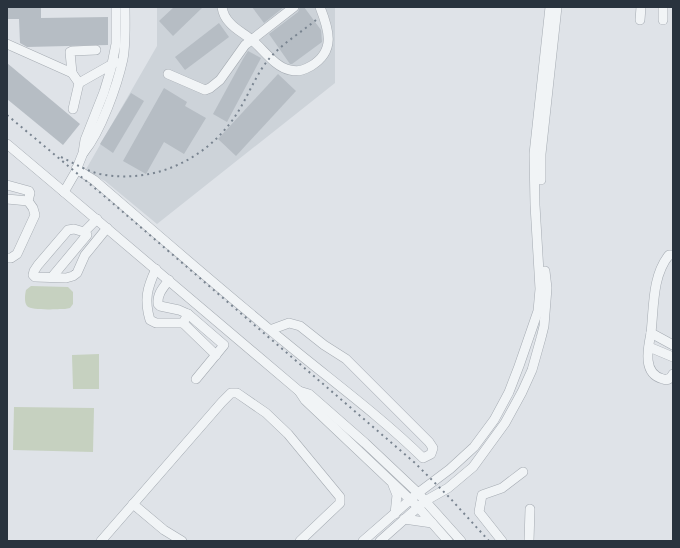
<svg xmlns="http://www.w3.org/2000/svg" width="680" height="548" font-family="Arial,sans-serif">
	<rect width="100%" height="100%" fill="#dfe3e8"/>
	<polygon fill="#cdd3d9" points="157,7 335,7 335,83 157,224 105,181 85,171 157,46"/>
	<g fill="#c6d1c0">
		<path d="M31,286L68,287L73,292V304L70,308L65,309C57,309 32,311 27,306C24,302 25,294 26,290Z"/>
		<polygon points="99,354 99,389 73,389 72,355"/>
		<polygon points="14,407 94,408 93,452 13,450"/>
	</g>
	<g fill="#b6bdc4">
		<polygon points="7,7 41,7 41,18 108,17 108,45 27,47 20,43 19,19 7,19"/>
		<polygon points="174,7 203,7 173,36 159,21"/>
		<polygon points="252,7 284,7 264,23"/>
		<polygon points="300,7 304,7 321,30 322,42 292,64 290,64 269,34 298,12"/>
		<polygon points="219,23 229,37 185,70 175,57"/>
		<polygon points="248,51 261,58 227,122 213,114 243,59"/>
		<polygon points="7,63 80,124 63,145 7,99"/>
		<polygon points="278,74 296,91 236,156 218,139"/>
		<polygon points="164,88 187,102 185,106 206,118 184,154 164,142 146,174 123,161"/>
		<polygon points="131,93 144,101 113,153 100,144"/>
	</g>
	<g fill="none" stroke-linecap="round" stroke-linejoin="round">
		<defs>
			<g id="minor">
				<polyline points="116,7 116,44 111,69 104,92 85,140 83,153 75,173 64,192 299,391 305,400 418,507 448,541"/>
				<path d="M222,7C223,14 225,18 230,23C236,30 245,34 252,40C264,50 275,67 290,70C299,72 304,70 311,66C336,51 329,30 320,7"/>
				<polyline points="640,20 641,7"/>
				<polyline points="663,20 663,7"/>
				<polyline points="7,44 72,73 79,83 73,109"/>
				<polyline points="72,73 70,52 72,51 96,50"/>
				<polyline points="168,74 205,90 210,88 220,80 245,45 294,7"/>
				<polyline points="79,83 116,62"/>
				<polyline points="7,144 64,192"/>
				<path d="M84,152C101,131 117,86 123,59C126,42 125,24 125,7"/>
				<path d="M76,169L94,180C158,235 221,290 286,343C332,381 380,416 423,458L431,454L433,448L429,442L346,359L324,345L300,326L289,323L270,330"/>
				<polyline points="541,180 541,154 557,7"/>
				<polyline points="7,185 29,191 30,193 28,201 33,208 35,215 17,254 11,258 7,258"/>
				<polyline points="7,199 28,201"/>
				<polyline points="97,219 84,232 74,229 68,230 38,265 34,271 33,275 35,277 66,278 73,276 77,273 85,255 107,228"/>
				<path d="M673,255H669C652,276 654,307 651,333L673,345"/>
				<path d="M156,269C147,288 144,300 150,320L156,323H183L188,314L179,310L160,306L158,304C157,294 163,288 169,280"/>
				<polyline points="52,277 87,235"/>
				<polyline points="188,314 224,345 196,379"/>
				<polyline points="183,323 216,355"/>
				<path d="M651,333C648,348 642,374 663,379C668,381 671,378 673,374"/>
				<polyline points="649,347 673,357"/>
				<polyline points="299,391 309,394 365,443 418,493 461,541"/>
				<polyline points="393,485 397,495 395,514"/>
				<polyline points="133,504 164,530 182,541"/>
				<polyline points="404,519 432,523"/>
				<polyline points="101,541 222,402 231,393 237,393 266,413 288,434 340,497 340,503 300,541"/>
				<polyline points="363,541 418,493 450,469 474,447 494,420 509,392 519,366 538,311 540,289 535,205 534,154 550,7"/>
				<polyline points="380,541 425,501 448,488 473,467 505,423 522,392 532,370 541,338 544,326 547,288 545,271"/>
				<polyline points="502,541 479,512 482,495 502,488 523,472"/>
				<polyline points="529,541 530,509"/>
			</g>
		</defs>
		<use href="#minor" stroke="#a5abb2" stroke-width="10"/>
		<use href="#minor" stroke="#f1f4f6" stroke-width="9"/>
		<g stroke="#798490" stroke-width="2" stroke-dasharray="2 4" stroke-linecap="butt">
			<polyline points="7,115 109,200 415,463 449,497 489,541"/>
			<path d="M61,157C74,163 86,171 100,174C151,184 201,162 231,122C245,104 252,82 265,64C278,46 299,34 316,20"/>
		</g>
	</g>
	<rect width="680" height="548" fill="none" stroke="#29333e" stroke-width="16"/>
</svg>
